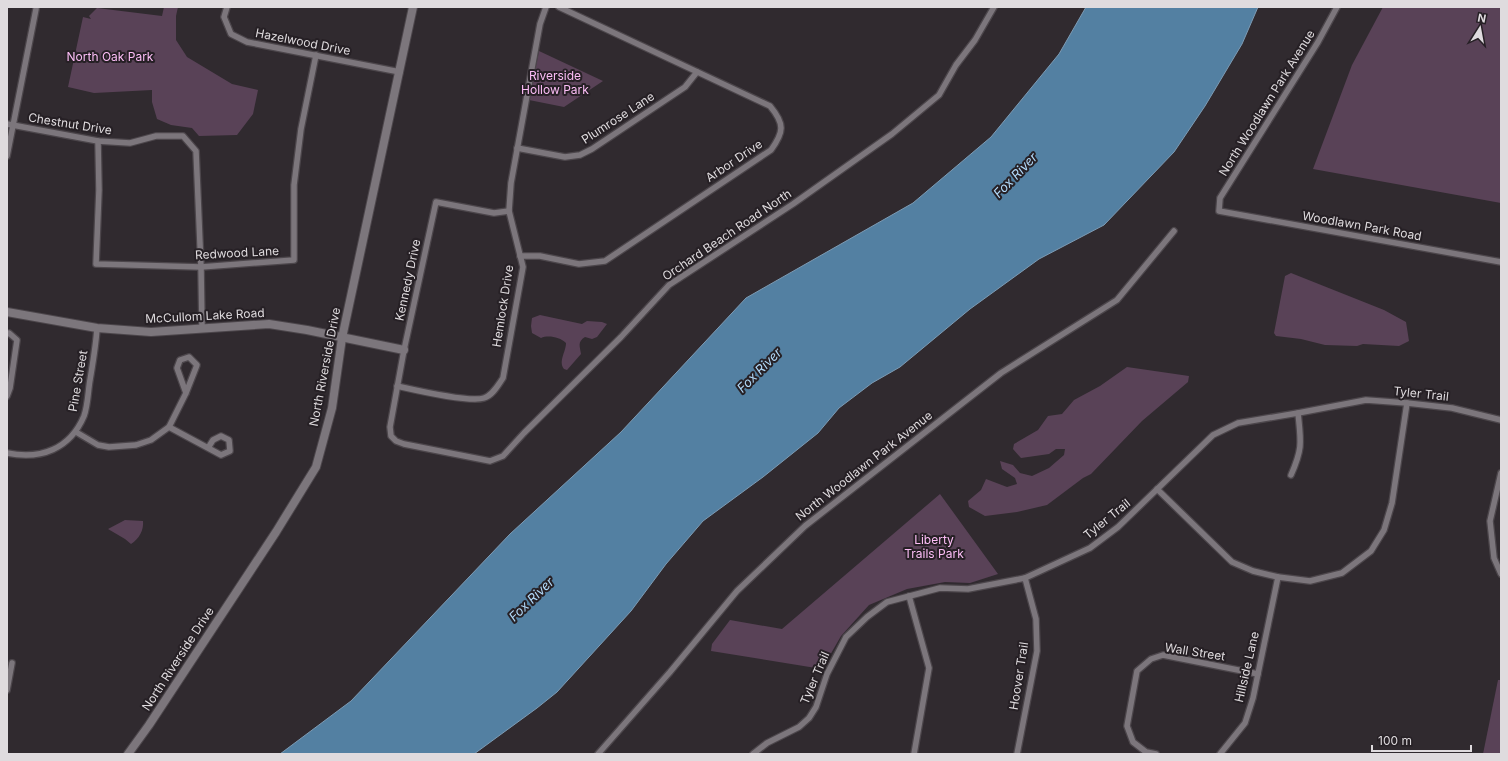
<svg xmlns="http://www.w3.org/2000/svg" width="1508" height="761" font-family="Inter,sans-serif">
	<rect width="100%" height="100%" fill="#302a2f"/>
	<g fill="#594257">
		<polygon points="164,7 178,7 176,16 176,40 187,57 232,84 258,90 253,114 237,135 199,136 192,128 171,125 157,119 152,102 152,90 94,93 68,87 83,17 91,19 89,16 97,8 162,16"/>
		<polygon points="1383,7 1501,7 1501,203 1313,169 1352,65"/>
		<polygon points="539,51 603,81 564,107 529,100"/>
		<polygon points="1291,273 1384,310 1406,322 1409,341 1399,346 1363,344 1357,346 1325,345 1301,339 1276,336 1274,333 1285,276"/>
		<path d="M540,315L582,324L587,321L602,322L607,324L597,337L592,339L585,337C577,342 580,346 581,354L567,370L564,369C558,361 566,352 566,343C560,337 548,335 541,338L532,333L531,326L532,318Z"/>
		<polygon points="1127,367 1189,376 1188,382 1142,421 1091,474 1083,478 1047,505 1017,512 985,516 969,507 968,501 981,490 986,479 1007,487 1017,484 1015,478 1002,469 1000,461 1013,465 1020,473 1032,476 1049,468 1064,455 1065,449 1056,449 1049,454 1021,458 1013,449 1014,444 1038,430 1048,416 1062,414 1074,400 1100,386"/>
		<polygon points="940,494 998,574 970,583 945,582 907,589 869,605 841,636 822,669 711,651 712,644 730,620 782,629"/>
		<path d="M125,520L143,521C144,530 139,539 131,544L125,539L108,529Z"/>
		<polygon points="1498,680 1501,680 1501,754 1483,754"/>
	</g>
	<polygon fill="#5380a2" stroke="#7d9bb4" points="1086,7 1258,7 1242,44 1205,106 1174,152 1104,225 1039,259 970,309 900,367 872,383 839,408 818,433 763,477 703,521 666,564 631,611 557,692 537,708 474,754 280,754 351,701 510,534 621,432 746,298 913,203 991,137 1059,54"/>
	<g fill="none" stroke-linecap="round" stroke-linejoin="round">
		<defs>
			<g id="street">
				<polyline points="227,7 224,17 231,34 247,42 400,72"/>
				<polyline points="1337,7 1318,42 1220,198 1219,211 1501,262"/>
				<polyline points="7,124 98,141 130,143 156,136 183,136 196,151 201,267 202,327"/>
				<polyline points="98,141 99,190 96,264 201,267 294,260 294,185 301,129 316,55"/>
				<polyline points="517,148 565,157 580,155 592,149 685,87 697,72"/>
				<polyline points="7,156 36,9"/>
				<polyline points="509,211 494,213 436,202 404,350 390,427 391,436 396,441 404,444 490,461 503,456 524,433 621,337 669,285 793,204 892,134 939,95 956,65 975,40 994,7"/>
				<path d="M520,256H540L579,264L605,261L771,150C784,132 785,124 770,106L559,7"/>
				<polyline points="7,334 9,333 17,340 10,388 7,396"/>
				<path d="M397,386C415,390 469,403 484,398C493,395 498,385 503,378L523,267L509,211L511,183L540,24L546,7"/>
				<polyline points="169,427 221,455 230,451 229,440 221,436 213,440 208,448"/>
				<polyline points="76,432 98,445 109,447 136,445 151,440 169,427 186,393 197,365 189,357 180,360 177,368 186,393"/>
				<path d="M7,453C41,460 70,449 84,416C88,405 88,391 90,380C93,362 96,345 97,328"/>
				<polyline points="1501,473 1490,521 1494,558 1501,574"/>
				<path d="M1291,475C1303,448 1301,442 1298,413"/>
				<polyline points="1157,489 1232,562 1253,571 1278,577 1310,581 1342,573 1371,551 1384,530 1392,503 1407,403"/>
				<polyline points="909,596 929,668 914,754"/>
				<polyline points="7,690 12,663"/>
				<polyline points="598,754 670,672 737,591 805,526 1001,373 1117,300 1174,231"/>
				<polyline points="753,754 767,743 799,727 809,718 816,707 827,674 846,637 867,617 887,602 940,588 968,589 1025,578 1090,548 1118,527 1213,435 1238,423 1298,413 1366,400 1407,403 1452,408 1501,420"/>
				<polyline points="1017,754 1037,651 1036,619 1025,578"/>
				<polyline points="1156,754 1146,752 1133,742 1127,726 1137,671 1151,659 1163,655 1258,674"/>
				<polyline points="1220,754 1245,723 1253,698 1278,577"/>
			</g>
			<g id="secondary">
				<polyline points="7,312 97,328 151,332 269,324 307,330 404,350"/>
				<polyline points="128,754 149,725 276,532 316,467 332,408 342,338 413,7"/>
			</g>
		</defs>
		<use href="#street" stroke="#4c464b" stroke-width="8"/>
		<use href="#secondary" stroke="#4c464b" stroke-width="10"/>
		<use href="#street" stroke="#7c767c" stroke-width="5.5"/>
		<use href="#secondary" stroke="#7c767c" stroke-width="8"/>
	</g>
	<g text-anchor="middle" stroke-width="4" stroke-linejoin="round" paint-order="stroke">
		<g font-size="12" fill="#dfdbde" stroke="#262025">
			<text transform="translate(303 42) rotate(11)" y="4">Hazelwood Drive</text>
			<text transform="translate(1267 103) rotate(-58)" y="4">North Woodlawn Park Avenue</text>
			<text transform="translate(618 118) rotate(-33)" y="4">Plumrose Lane</text>
			<text transform="translate(70 124) rotate(9)" y="4">Chestnut Drive</text>
			<text transform="translate(734 161) rotate(-34)" y="4">Arbor Drive</text>
			<text transform="translate(1362 226) rotate(10)" y="4">Woodlawn Park Road</text>
			<text transform="translate(727 235) rotate(-34)" y="4">Orchard Beach Road North</text>
			<text transform="translate(237 253) rotate(-3)" y="4">Redwood Lane</text>
			<text transform="translate(408 280) rotate(-78)" y="4">Kennedy Drive</text>
			<text transform="translate(503 306) rotate(-81)" y="4">Hemlock Drive</text>
			<text transform="translate(205 316) rotate(-3)" y="4">McCullom Lake Road</text>
			<text transform="translate(325 367) rotate(-79)" y="4">North Riverside Drive</text>
			<text transform="translate(78 381) rotate(-80)" y="4">Pine Street</text>
			<text transform="translate(1421 394) rotate(6)" y="4">Tyler Trail</text>
			<text transform="translate(864 466) rotate(-38)" y="4">North Woodlawn Park Avenue</text>
			<text transform="translate(1107 519) rotate(-39)" y="4">Tyler Trail</text>
			<text transform="translate(1195 652) rotate(9)" y="4">Wall Street</text>
			<text transform="translate(178 659) rotate(-57)" y="4">North Riverside Drive</text>
			<text transform="translate(1247 667) rotate(-77)" y="4">Hillside Lane</text>
			<text transform="translate(1019 676) rotate(-81)" y="4">Hoover Trail</text>
			<text transform="translate(815 678) rotate(-67)" y="4">Tyler Trail</text>
		</g>
		<g font-size="12" fill="#fdbef7" stroke="#262025">
			<text x="110" y="61">North Oak Park</text>
			<text x="555" y="80">Riverside<tspan x="555" dy="14">Hollow Park</tspan></text>
			<text x="934" y="544">Liberty<tspan x="934" dy="14">Trails Park</tspan></text>
		</g>
		<g font-size="13" font-style="italic" fill="#b2dafa" stroke="#262025">
			<text transform="translate(1015 175) rotate(-46)" y="5">Fox River</text>
			<text transform="translate(759 370) rotate(-45)" y="5">Fox River</text>
			<text transform="translate(531 599) rotate(-44)" y="5">Fox River</text>
		</g>
	</g>
	<rect width="1508" height="761" fill="none" stroke="#dfdbde" stroke-width="16"/>
	<g transform="translate(1480 28) rotate(11)" stroke="#262025" stroke-width="3" paint-order="stroke">
	<path d="M0-3L7 15L0 10L-7 15Z" fill="#dfdbde"/>
	<text y="-6" font-size="11" font-weight="bold" text-anchor="middle" fill="#dfdbde">N</text>
	</g>
	<path d="M1372 745v6h99v-6" fill="none" stroke="#dfdbde" stroke-width="2"/>
	<text x="1378" y="745" font-size="12" fill="#dfdbde" stroke="#262025" stroke-width="3" paint-order="stroke">100 m</text>
</svg>
